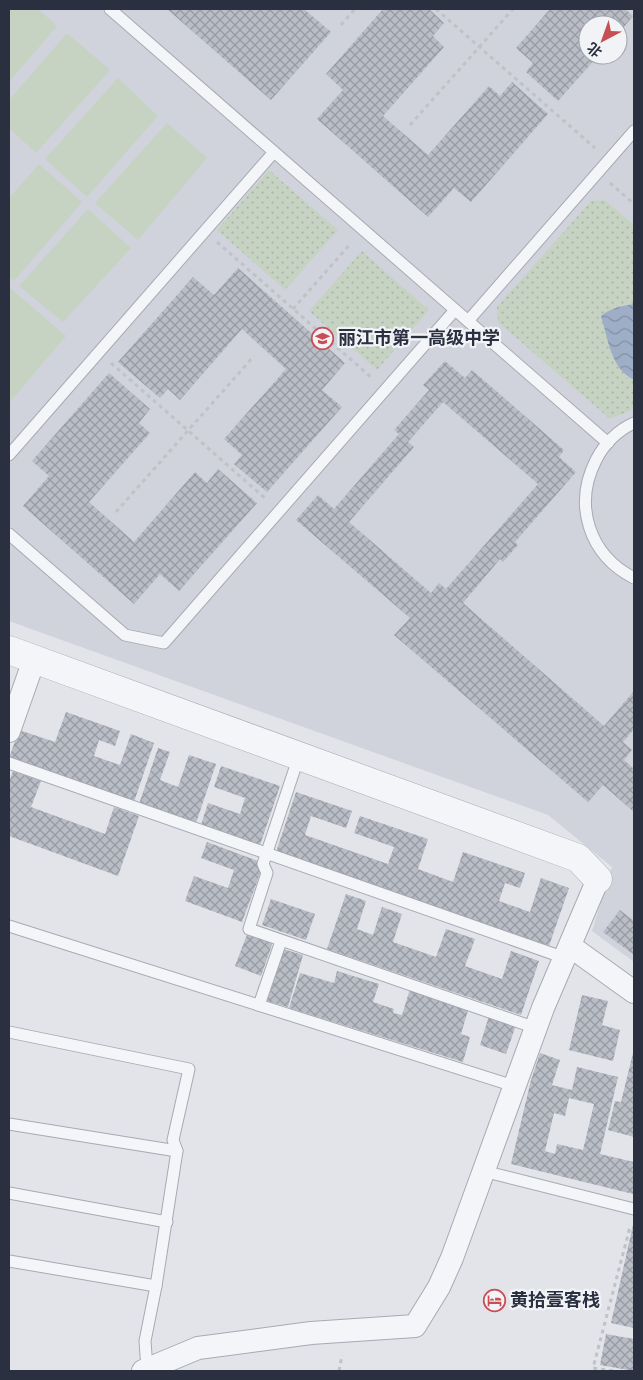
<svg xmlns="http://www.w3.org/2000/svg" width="643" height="1380" font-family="'Fira Sans','Noto Sans SC',sans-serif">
	<defs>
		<pattern id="grass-dots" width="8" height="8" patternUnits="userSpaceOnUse" patternTransform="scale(1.25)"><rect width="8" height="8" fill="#c6d3c3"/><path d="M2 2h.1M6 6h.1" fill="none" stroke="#aab5a9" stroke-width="1.8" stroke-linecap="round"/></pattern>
		<pattern id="water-waves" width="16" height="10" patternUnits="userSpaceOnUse" patternTransform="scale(1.25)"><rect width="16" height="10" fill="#9faec7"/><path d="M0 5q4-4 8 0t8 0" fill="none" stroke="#828ea3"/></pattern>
		<pattern id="building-cross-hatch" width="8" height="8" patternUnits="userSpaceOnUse" patternTransform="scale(1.25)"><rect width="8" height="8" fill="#b9bdc6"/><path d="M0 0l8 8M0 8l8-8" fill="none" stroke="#979aa2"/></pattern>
	</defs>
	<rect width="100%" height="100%" fill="#e2e4e9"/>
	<path fill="#d0d3db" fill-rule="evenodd" d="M9,9H634V962L592,931L612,867L548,815L9,621ZM588,25H618V55H588Z"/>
	<g fill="url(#grass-dots)">
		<polygon points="269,170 338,230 285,290 217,230"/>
		<polygon points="605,200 634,225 634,304 621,306 626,377 634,380 634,409 610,419 498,322 497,307 591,201"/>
		<polygon points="362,251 429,310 377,370 309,311"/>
	</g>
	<g fill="#c6d3c3">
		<polygon points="9,9 38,9 57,26 9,82"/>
		<polygon points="67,33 110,70 36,153 9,128 9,100"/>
		<polygon points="118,78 158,116 87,197 45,159"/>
		<polygon points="167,123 207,158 138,240 95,203"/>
		<polygon points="39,164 82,202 14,281 9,277 9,198"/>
		<polygon points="88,209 131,248 63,322 19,286"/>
		<polygon points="9,287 66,336 9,403"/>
	</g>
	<path fill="url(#water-waves)" d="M634,304V380C611,369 608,339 601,316C611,308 621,306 634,304Z"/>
	<g fill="url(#building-cross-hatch)" fill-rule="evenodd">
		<polygon points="167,9 304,9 331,32 271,100"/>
		<polygon points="383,9 429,9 444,23 433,36 444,47 383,116 428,155 489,86 500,96 512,82 548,114 471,202 454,188 428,217 317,119 343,90 326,74"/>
		<polygon points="550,9 625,9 633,16 618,34 618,25 588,25 588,55 599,55 558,101 526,72 533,63 516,48"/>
		<polygon points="238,268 345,363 322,390 342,407 267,492 234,464 242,455 224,439 286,369 242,329 180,400 168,389 160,398 118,362 193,277 214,295"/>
		<path d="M445,361L465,378L472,370L564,450L559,457L576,472L515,542L518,545L503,562L500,559L463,603L604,726L634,691V729L623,742L632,750L624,760L634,769V812L603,785L588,802L394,635L410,618L296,520L318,495L334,509L399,434L394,430L429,390L423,385ZM443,402L538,484L446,589L439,583L431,593L349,522L414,447L408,442Z"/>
		<polygon points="109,373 150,409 139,423 150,433 89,502 134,542 195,472 207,483 218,469 257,503 179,591 160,574 134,604 23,506 49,476 32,461"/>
		<polygon points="66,712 120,731 115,746 99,740 94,756 120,765 131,734 154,743 134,802 9,758 19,730 55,742"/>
		<polygon points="158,748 170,752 160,780 178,787 189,755 216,764 196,823 139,804"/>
		<polygon points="221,766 280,786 260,845 201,825 208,803 240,814 245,798 214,787"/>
		<polygon points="13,771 41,781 31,807 105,834 114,807 139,816 118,876 9,836 9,782"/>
		<polygon points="296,792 352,811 346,828 311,816 305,835 388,864 394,847 354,833 360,816 428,839 418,869 453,882 463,852 525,873 520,888 505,883 499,901 530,912 541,878 569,888 549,946 276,852"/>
		<polygon points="207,842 258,861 261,871 242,922 185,901 194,876 228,888 234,870 201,858"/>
		<polygon points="346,894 366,901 357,929 373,935 382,907 402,914 393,942 436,957 446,929 475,939 465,966 502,979 511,951 539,961 521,1015 327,949"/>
		<polygon points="271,899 315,914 306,940 262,925"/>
		<polygon points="620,910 634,921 634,955 603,932"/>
		<polygon points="248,932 273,942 261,976 235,966"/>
		<polygon points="283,949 303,955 288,1007 267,1001"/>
		<polygon points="337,971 379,984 373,1002 394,1009 393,1013 402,1015 410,989 469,1007 461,1034 470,1037 463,1062 289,1008 300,973 334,983"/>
		<polygon points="582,995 608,1001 602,1025 620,1030 613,1061 569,1050"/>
		<polygon points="489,1016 516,1025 506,1054 480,1045"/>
		<polygon points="634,1049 634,1137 608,1130 615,1101 621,1102"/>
		<path d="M540,1053L560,1060L552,1085L572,1090L577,1067L618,1077L600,1154L634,1162V1187L633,1194L511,1164L531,1080ZM569,1098L594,1104L583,1150L557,1144L555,1154L545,1151L554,1113L565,1116Z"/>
		<polygon points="633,1225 634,1225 634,1328 611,1323"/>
		<polygon points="606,1334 634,1339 634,1371 600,1365"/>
	</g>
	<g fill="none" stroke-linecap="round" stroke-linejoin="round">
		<defs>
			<g id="service">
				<polyline points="110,9 608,443"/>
				<polyline points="468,321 634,131"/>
				<path d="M634,423C618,430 604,444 596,460C573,505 589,555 634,578"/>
				<polyline points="9,455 274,152"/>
				<polyline points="9,534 125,635 164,643 455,310"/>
				<polyline points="299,756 263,864 267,873 249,929 536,1028"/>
				<polyline points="9,763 565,958"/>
				<polyline points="9,926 514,1086"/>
				<polyline points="259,1005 281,941"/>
				<polyline points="9,1032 189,1069 173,1140 177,1151 156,1286 145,1341 147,1369"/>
				<polyline points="9,1124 177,1151"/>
				<polyline points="483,1171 634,1209"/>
				<polyline points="9,1193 167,1222"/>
				<polyline points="9,1261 156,1286"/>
			</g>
			<g id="minor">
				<polyline points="9,731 34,660"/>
				<polyline points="570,946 634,992"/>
				<polyline points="143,1371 198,1348 311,1333 415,1326 439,1287 452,1258 543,1008 598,879"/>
			</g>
			<polyline id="tertiary" points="9,650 578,858 598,879"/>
		</defs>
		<use href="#service" stroke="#a7aab3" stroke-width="13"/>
		<use href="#minor" stroke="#a7aab3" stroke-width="24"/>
		<use href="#tertiary" stroke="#a7aab3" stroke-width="29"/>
		<g stroke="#c0c2c8" stroke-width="3" stroke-dasharray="4 4" stroke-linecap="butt">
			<polyline points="436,9 595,148"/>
			<polyline points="341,25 355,9"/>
			<polyline points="410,125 513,9"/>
			<polyline points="610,183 634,204"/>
			<polyline points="217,242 372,378"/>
			<polyline points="293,309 351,243"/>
			<polyline points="111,363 266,499"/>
			<polyline points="116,512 254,356"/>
			<polyline points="339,1371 342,1355"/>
			<polyline points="613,1371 593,1368 630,1227"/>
		</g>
		<use href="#service" stroke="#f4f5f8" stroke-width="11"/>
		<use href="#minor" stroke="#f4f5f8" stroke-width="22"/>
		<use href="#tertiary" stroke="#f4f5f8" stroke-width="28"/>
	</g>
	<defs>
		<symbol id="school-ring" viewBox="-11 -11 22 22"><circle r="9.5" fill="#f1f3f7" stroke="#c74e54" stroke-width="1.5"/><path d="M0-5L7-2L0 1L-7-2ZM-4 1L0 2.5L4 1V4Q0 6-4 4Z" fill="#c74e54"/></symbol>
		<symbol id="hotel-ring" viewBox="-11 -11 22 22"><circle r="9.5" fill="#f1f3f7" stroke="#c74e54" stroke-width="1.5"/><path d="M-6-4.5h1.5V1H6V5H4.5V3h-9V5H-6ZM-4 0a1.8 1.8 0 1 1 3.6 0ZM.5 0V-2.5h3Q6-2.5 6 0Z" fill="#c74e54"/></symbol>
	</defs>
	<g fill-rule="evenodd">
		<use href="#school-ring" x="310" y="326" width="25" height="25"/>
		<use href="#hotel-ring" x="482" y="1288" width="25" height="25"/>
	</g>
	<g text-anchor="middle" stroke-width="4.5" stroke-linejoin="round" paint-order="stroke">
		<g font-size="18" font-weight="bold" fill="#2b3040" stroke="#f1f3f7" text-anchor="start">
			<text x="338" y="344">丽江市第一高级中学</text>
			<text x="510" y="1306">黄拾壹客栈</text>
		</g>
	</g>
	<rect width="643" height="1380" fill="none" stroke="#2b3040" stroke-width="20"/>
	<g transform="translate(603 40) rotate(221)"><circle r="24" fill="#f1f3f7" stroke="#a2a5ae"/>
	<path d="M0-4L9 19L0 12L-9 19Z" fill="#c74e54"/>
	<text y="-8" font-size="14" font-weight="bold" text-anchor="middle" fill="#2b3040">北</text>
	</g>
</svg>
